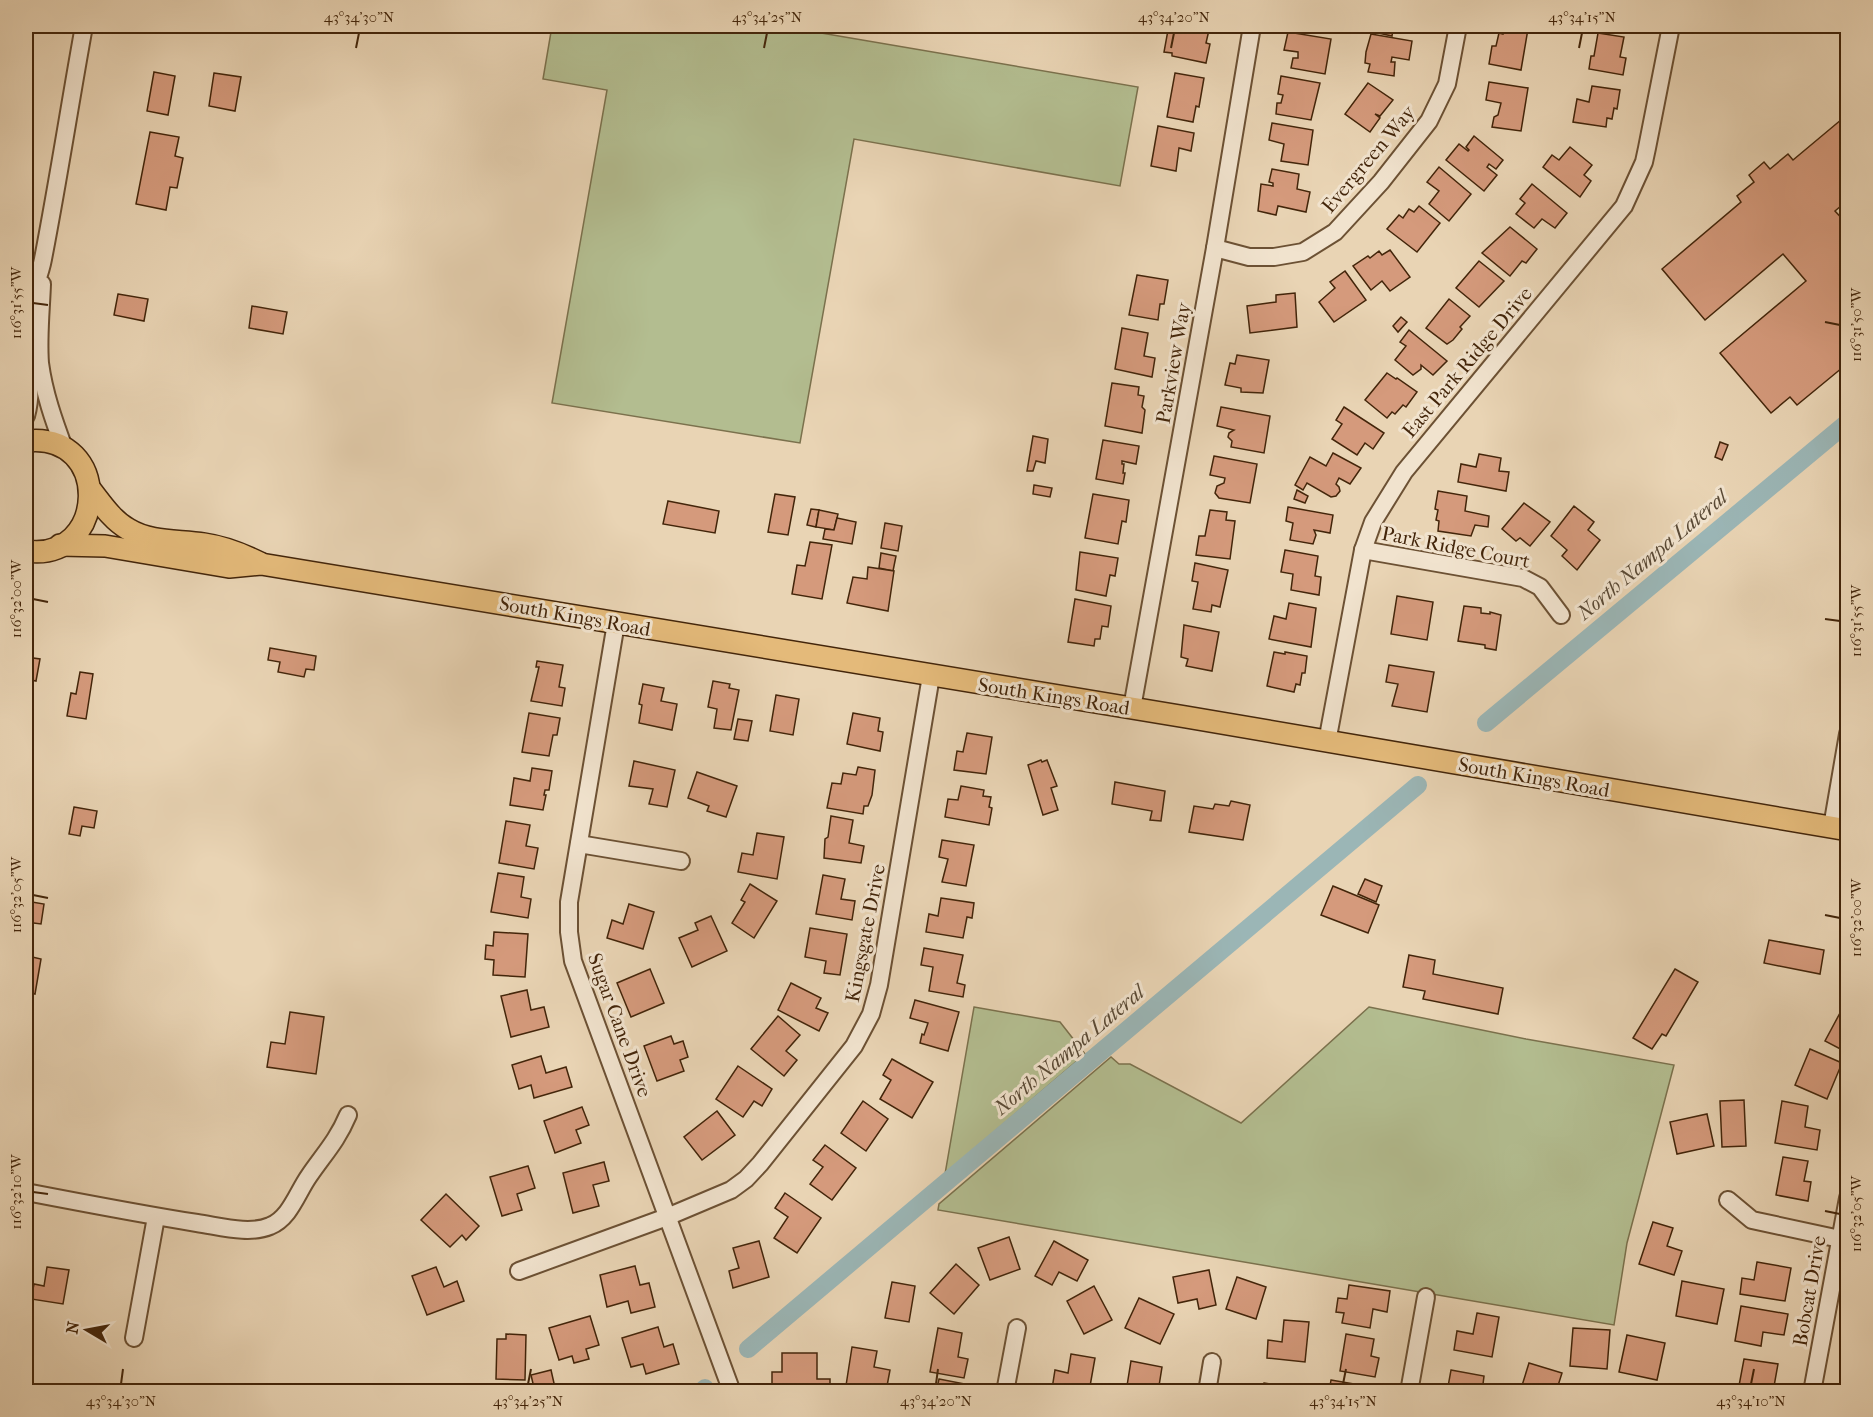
<svg xmlns="http://www.w3.org/2000/svg" width="1873" height="1417" font-family="'IM FELL French Canon',serif">
	<rect width="100%" height="100%" fill="#e9d4b4"/>
	<filter id="stains"><feTurbulence type="fractalNoise" baseFrequency=".00333" numOctaves="4"/><feColorMatrix values="0 0 0 0 .2 0 0 0 0 .09 0 0 0 0 .02 0 0 0 .5 -.17"/></filter>
	<radialGradient id="worn" r=".72"><stop offset=".6" stop-color="#630" stop-opacity="0"/><stop offset="1" stop-color="#630" stop-opacity=".3"/></radialGradient>
	<g fill="#b3bd90" stroke="#7b714d" stroke-width="1.5">
		<polygon points="552,26 780,26 1138,87 1120,186 854,139 800,443 552,403 607,90 543,79"/>
		<polygon points="974,1007 1060,1022 1085,1054 945,1174"/>
		<polygon points="1369,1007 1526,1039 1674,1065 1627,1243 1614,1325 938,1210 939,1204 1111,1057 1119,1064 1130,1064 1241,1123"/>
	</g>
	<g fill="none" stroke-linecap="round" stroke-linejoin="round">
		<g stroke="#9bb6b6" stroke-width="18">
			<polyline points="1486,723 1848,422"/>
			<polyline points="748,1349 1418,785"/>
			<polyline points="701,1392 705,1388"/>
		</g>
	</g>
	<g fill="#d59a7c" stroke="#43250a" stroke-width="1.5">
		<polygon points="1177,26 1204,26 1203,30 1209,30 1206,43 1210,44 1206,63 1172,56 1172,53 1164,52 1168,30 1176,31"/>
		<polygon points="1505,26 1528,29 1521,70 1489,64 1492,46 1496,46 1499,33 1503,34"/>
		<polygon points="1379,27 1393,29 1392,36 1378,33"/>
		<polygon points="1288,32 1331,39 1325,74 1291,68 1293,58 1298,58 1298,52 1284,50"/>
		<polygon points="1598,33 1624,37 1620,57 1626,58 1623,75 1589,69 1591,56 1594,56"/>
		<polygon points="1371,34 1412,41 1409,60 1392,57 1391,62 1395,62 1394,76 1368,72 1370,64 1365,63 1366,52"/>
		<polygon points="154,72 175,76 168,115 147,111"/>
		<polygon points="214,73 241,77 235,111 209,106"/>
		<polygon points="1175,73 1204,78 1199,107 1196,106 1193,122 1167,117"/>
		<polygon points="1281,76 1320,83 1311,120 1276,114 1277,103 1281,103 1283,95 1278,94"/>
		<polygon points="1489,82 1528,88 1521,131 1492,127 1494,117 1498,115 1501,103 1486,100"/>
		<polygon points="1368,83 1393,100 1380,116 1375,114 1380,118 1370,132 1345,114"/>
		<polygon points="1592,86 1620,90 1617,109 1614,108 1612,119 1607,118 1606,127 1573,122 1577,99 1589,102"/>
		<polygon points="1848,114 1848,200 1835,211 1848,225 1848,363 1797,405 1790,397 1771,413 1720,353 1806,281 1783,254 1705,320 1662,269 1741,202 1737,196 1754,182 1749,175 1764,162 1770,169 1788,154 1793,160"/>
		<polygon points="1272,123 1313,130 1308,165 1281,161 1284,144 1269,140"/>
		<polygon points="1158,126 1194,133 1191,151 1179,148 1176,171 1151,166"/>
		<polygon points="150,132 179,137 175,156 183,158 177,188 170,187 166,210 136,204"/>
		<polygon points="1474,136 1503,160 1496,169 1489,164 1487,167 1497,175 1484,191 1446,160 1459,144 1468,151 1469,150 1466,147"/>
		<polygon points="1570,147 1592,165 1584,175 1591,181 1580,197 1543,167 1552,155 1559,160"/>
		<polygon points="1439,167 1471,194 1449,221 1429,204 1439,191 1427,182"/>
		<polygon points="1272,169 1299,174 1297,189 1310,192 1306,212 1278,206 1276,215 1258,211 1261,184 1273,186 1273,183 1269,182"/>
		<polygon points="1532,184 1567,213 1555,228 1542,219 1534,228 1516,214 1525,203 1520,199"/>
		<polygon points="1419,206 1440,223 1417,252 1387,229 1399,215 1403,218 1409,209 1414,212"/>
		<polygon points="1510,227 1537,249 1526,263 1522,261 1510,276 1482,253"/>
		<polygon points="1390,250 1410,277 1390,291 1382,281 1371,290 1353,266 1368,256 1370,258 1379,251 1382,255"/>
		<polygon points="1479,261 1504,281 1479,307 1456,288"/>
		<polygon points="1345,271 1366,300 1334,322 1319,302 1335,288 1330,282"/>
		<polygon points="1137,275 1168,280 1164,304 1160,304 1158,320 1129,315"/>
		<polygon points="1295,293 1297,327 1250,333 1247,306 1276,302 1276,295"/>
		<polygon points="118,294 148,299 144,321 114,315"/>
		<polygon points="1449,299 1470,316 1460,327 1462,329 1453,340 1447,344 1426,328"/>
		<polygon points="252,306 287,312 283,334 249,328"/>
		<polygon points="1401,317 1407,322 1398,332 1393,326"/>
		<polygon points="1122,328 1148,333 1144,356 1155,358 1152,377 1115,369"/>
		<polygon points="1409,330 1447,361 1433,375 1421,365 1421,369 1413,375 1395,360 1406,346 1400,342"/>
		<polygon points="1237,355 1269,360 1263,393 1241,392 1241,388 1225,385 1230,363 1235,364"/>
		<polygon points="1387,373 1396,379 1397,378 1417,392 1406,407 1403,405 1395,414 1392,412 1387,418 1365,400"/>
		<polygon points="1112,383 1139,387 1138,395 1144,396 1142,407 1145,410 1142,433 1105,426"/>
		<polygon points="1221,407 1270,416 1264,453 1231,447 1232,441 1228,437 1229,433 1234,430 1217,426"/>
		<polygon points="1344,407 1384,433 1373,449 1365,443 1357,455 1332,439 1342,424 1336,420"/>
		<polygon points="1033,436 1048,439 1045,463 1036,461 1033,471 1027,471"/>
		<polygon points="1103,440 1139,446 1136,464 1122,461 1122,464 1124,464 1123,473 1125,473 1123,484 1096,479"/>
		<polygon points="1720,442 1728,445 1722,460 1715,457"/>
		<polygon points="1333,453 1361,468 1350,484 1339,478 1336,484 1339,487 1340,491 1336,496 1331,497 1307,483 1303,490 1295,485 1310,457 1326,466"/>
		<polygon points="1479,454 1501,458 1499,471 1509,472 1506,491 1458,482 1461,464 1476,467"/>
		<polygon points="1214,456 1257,464 1250,503 1219,498 1215,493 1217,486 1224,483 1225,478 1210,475"/>
		<polygon points="1034,485 1052,488 1050,497 1033,494"/>
		<polygon points="1297,490 1308,496 1305,503 1294,499"/>
		<polygon points="1438,491 1467,496 1465,511 1489,516 1488,527 1475,525 1471,536 1438,531 1439,521 1436,520 1438,510 1435,509"/>
		<polygon points="775,494 795,497 788,535 768,532"/>
		<polygon points="1093,494 1129,500 1126,522 1122,521 1118,544 1085,538"/>
		<polygon points="668,501 719,511 715,533 663,524"/>
		<polygon points="1524,503 1550,522 1530,546 1520,538 1516,541 1502,529"/>
		<polygon points="1574,506 1594,522 1588,530 1600,540 1577,570 1562,556 1567,550 1551,536"/>
		<polygon points="1288,507 1333,515 1330,533 1314,530 1316,535 1313,544 1290,540 1293,523 1286,521"/>
		<polygon points="811,509 819,510 816,527 807,525"/>
		<polygon points="819,510 838,514 834,530 816,527"/>
		<polygon points="1210,510 1227,512 1226,520 1235,521 1230,559 1196,555 1199,536 1205,536"/>
		<polygon points="837,518 856,522 852,544 823,539 825,529 834,530"/>
		<polygon points="885,523 902,526 898,551 881,548"/>
		<polygon points="810,542 832,545 822,599 792,594 797,565 805,566"/>
		<polygon points="1285,550 1318,556 1315,576 1321,577 1319,595 1291,590 1293,574 1281,572"/>
		<polygon points="1080,552 1118,558 1115,576 1110,575 1106,596 1076,590"/>
		<polygon points="881,553 896,556 893,571 879,568"/>
		<polygon points="1195,563 1228,570 1220,607 1212,605 1211,612 1193,609 1198,582 1192,581"/>
		<polygon points="868,567 894,571 888,611 847,603 853,577 867,579"/>
		<polygon points="1397,596 1433,602 1427,640 1391,634"/>
		<polygon points="1075,599 1111,606 1108,627 1102,626 1100,639 1095,639 1094,646 1068,642"/>
		<polygon points="1289,603 1316,608 1311,647 1269,639 1274,616 1286,619"/>
		<polygon points="1464,606 1481,608 1481,613 1490,614 1490,612 1501,615 1496,650 1485,648 1485,645 1458,641"/>
		<polygon points="1184,625 1219,632 1212,671 1186,666 1188,659 1181,657"/>
		<polygon points="270,648 316,656 314,670 306,669 304,677 278,672 280,662 268,660"/>
		<polygon points="1274,652 1285,654 1285,652 1307,656 1305,673 1302,673 1300,685 1296,684 1294,692 1267,686"/>
		<polygon points="26,657 40,659 36,681 26,679"/>
		<polygon points="537,661 563,665 559,687 565,688 562,706 531,701 539,667 536,667"/>
		<polygon points="1389,665 1434,672 1427,712 1392,706 1398,684 1386,682"/>
		<polygon points="80,672 93,674 86,719 67,716 71,693 76,694"/>
		<polygon points="713,681 730,684 729,688 739,690 731,730 714,728 717,709 708,707"/>
		<polygon points="643,684 664,688 661,701 677,704 672,730 639,723 642,705 639,704"/>
		<polygon points="776,695 799,699 793,735 770,731"/>
		<polygon points="529,713 560,718 557,735 553,735 549,756 522,752"/>
		<polygon points="853,713 880,718 878,731 883,732 880,751 847,744"/>
		<polygon points="738,719 752,721 748,741 734,739"/>
		<polygon points="967,733 992,737 986,774 954,770 957,751 963,752"/>
		<polygon points="1041,760 1042,762 1047,760 1057,786 1051,788 1058,810 1043,815 1028,765"/>
		<polygon points="634,761 675,770 667,807 649,804 653,789 629,786"/>
		<polygon points="858,767 875,770 872,795 868,806 864,806 863,814 827,808 832,783 841,784 843,773 856,775"/>
		<polygon points="532,768 552,771 549,790 545,790 544,795 546,795 543,810 510,805 514,778 530,781"/>
		<polygon points="697,772 737,786 726,817 707,811 709,806 688,798"/>
		<polygon points="1115,782 1165,791 1161,821 1150,820 1152,811 1112,804"/>
		<polygon points="961,786 984,790 983,796 991,797 989,807 992,808 989,825 945,817 948,799 958,800"/>
		<polygon points="1231,801 1250,805 1243,840 1189,832 1194,806 1213,809 1215,804 1229,806"/>
		<polygon points="74,807 97,811 94,828 82,826 80,836 69,834"/>
		<polygon points="831,816 853,820 849,843 864,846 861,863 824,858 825,839 828,837"/>
		<polygon points="506,821 530,825 526,846 538,848 534,869 499,863"/>
		<polygon points="757,833 784,837 777,879 738,872 742,853 753,855"/>
		<polygon points="942,840 974,845 966,886 942,882 948,859 939,857"/>
		<polygon points="498,873 524,877 521,897 531,899 528,918 491,912"/>
		<polygon points="823,875 845,879 841,899 855,901 852,920 816,914"/>
		<polygon points="1365,879 1382,886 1376,902 1358,894"/>
		<polygon points="750,884 777,901 754,938 732,923 745,902 741,900"/>
		<polygon points="1333,886 1379,905 1368,933 1321,915"/>
		<polygon points="941,898 974,903 972,918 967,917 963,938 926,932 929,914 938,916"/>
		<polygon points="26,901 44,904 41,924 26,922"/>
		<polygon points="629,904 654,912 643,949 607,938 612,920 623,924"/>
		<polygon points="711,916 727,951 692,967 679,938 698,930 695,923"/>
		<polygon points="810,928 847,934 840,975 824,973 826,961 805,957"/>
		<polygon points="26,929 33,930 29,951 26,951"/>
		<polygon points="494,932 528,934 525,977 493,975 494,960 485,959 486,945 493,946"/>
		<polygon points="1769,940 1824,950 1820,974 1764,963"/>
		<polygon points="924,948 963,955 957,983 965,985 963,997 929,991 933,967 921,965"/>
		<polygon points="1409,955 1435,960 1433,974 1503,988 1498,1014 1423,999 1425,991 1403,987"/>
		<polygon points="28,956 41,959 35,994 26,992 26,962"/>
		<polygon points="650,969 664,1003 631,1017 617,983"/>
		<polygon points="1675,969 1698,982 1666,1036 1662,1034 1652,1049 1633,1038"/>
		<polygon points="791,983 821,998 816,1008 828,1013 819,1031 778,1010"/>
		<polygon points="527,990 531,1010 544,1007 549,1027 511,1037 501,996"/>
		<polygon points="1848,998 1848,1053 1825,1041"/>
		<polygon points="915,1000 959,1012 948,1051 920,1043 922,1034 924,1035 928,1023 910,1018"/>
		<polygon points="290,1012 324,1017 316,1074 267,1067 271,1042 285,1044"/>
		<polygon points="778,1016 800,1035 786,1051 797,1060 784,1076 751,1049"/>
		<polygon points="671,1036 674,1044 683,1041 688,1057 680,1060 684,1071 657,1081 644,1046"/>
		<polygon points="1810,1049 1842,1063 1827,1099 1795,1085"/>
		<polygon points="541,1056 546,1073 566,1067 572,1087 534,1098 531,1085 519,1089 512,1065"/>
		<polygon points="892,1059 933,1082 912,1118 880,1099 891,1080 883,1075"/>
		<polygon points="738,1066 772,1089 762,1106 754,1101 743,1117 716,1099"/>
		<polygon points="1744,1100 1746,1146 1722,1147 1720,1101"/>
		<polygon points="863,1101 888,1119 866,1151 841,1133"/>
		<polygon points="1782,1101 1808,1106 1805,1127 1820,1130 1817,1150 1775,1143"/>
		<polygon points="582,1107 589,1125 576,1130 581,1143 555,1153 544,1121"/>
		<polygon points="717,1111 735,1135 702,1160 684,1137"/>
		<polygon points="1707,1114 1714,1146 1677,1154 1670,1122"/>
		<polygon points="825,1145 856,1168 832,1200 810,1184 823,1167 813,1160"/>
		<polygon points="1783,1157 1808,1161 1804,1181 1811,1182 1808,1201 1776,1195"/>
		<polygon points="604,1162 609,1181 593,1185 599,1206 573,1213 563,1173"/>
		<polygon points="528,1166 535,1188 517,1194 522,1210 502,1216 490,1177"/>
		<polygon points="785,1193 821,1218 797,1253 774,1238 788,1217 775,1208"/>
		<polygon points="446,1194 479,1226 466,1240 462,1235 450,1247 421,1220"/>
		<polygon points="1653,1222 1673,1228 1667,1246 1682,1251 1674,1275 1639,1264"/>
		<polygon points="1009,1237 1020,1269 990,1280 978,1248"/>
		<polygon points="759,1241 769,1277 733,1288 729,1271 739,1268 733,1248"/>
		<polygon points="1054,1241 1088,1260 1077,1281 1059,1272 1052,1285 1035,1276"/>
		<polygon points="1757,1262 1791,1268 1785,1301 1740,1294 1742,1278 1754,1280"/>
		<polygon points="956,1264 979,1285 954,1314 930,1293"/>
		<polygon points="635,1266 640,1285 649,1283 655,1307 631,1313 628,1301 607,1307 600,1275"/>
		<polygon points="47,1267 69,1270 63,1304 31,1299 34,1284 44,1286"/>
		<polygon points="436,1267 444,1287 457,1281 464,1301 427,1315 412,1276"/>
		<polygon points="1209,1270 1216,1305 1199,1309 1197,1299 1178,1303 1173,1277"/>
		<polygon points="1237,1277 1266,1287 1256,1319 1226,1309"/>
		<polygon points="1682,1281 1724,1289 1717,1324 1676,1316"/>
		<polygon points="892,1282 915,1286 909,1322 885,1318"/>
		<polygon points="1349,1285 1390,1291 1387,1312 1373,1309 1370,1328 1342,1323 1344,1313 1336,1312 1338,1298 1347,1299"/>
		<polygon points="1094,1286 1112,1320 1084,1334 1067,1301"/>
		<polygon points="1139,1298 1174,1314 1160,1344 1125,1328"/>
		<polygon points="1741,1306 1788,1314 1784,1335 1763,1332 1761,1346 1735,1341"/>
		<polygon points="1477,1313 1499,1317 1492,1357 1454,1350 1457,1331 1473,1334"/>
		<polygon points="590,1316 599,1345 586,1349 589,1359 574,1363 572,1356 559,1360 549,1328"/>
		<polygon points="1284,1320 1309,1322 1305,1362 1267,1358 1268,1340 1282,1342"/>
		<polygon points="658,1327 664,1347 673,1344 679,1364 646,1374 643,1364 631,1367 622,1338"/>
		<polygon points="938,1328 962,1333 958,1357 968,1359 964,1378 930,1372"/>
		<polygon points="1573,1328 1610,1330 1607,1369 1570,1366"/>
		<polygon points="506,1334 526,1335 525,1380 496,1379 497,1339 506,1339"/>
		<polygon points="1346,1334 1374,1339 1371,1356 1379,1358 1375,1377 1340,1371"/>
		<polygon points="1627,1335 1665,1343 1657,1380 1619,1372"/>
		<polygon points="852,1347 877,1351 874,1367 890,1370 887,1386 893,1387 893,1392 845,1392"/>
		<polygon points="782,1353 817,1353 817,1379 830,1379 830,1392 785,1392 785,1384 772,1384 772,1372 782,1372"/>
		<polygon points="1071,1354 1095,1358 1089,1392 1068,1392 1052,1389 1055,1370 1068,1373"/>
		<polygon points="1744,1359 1778,1364 1773,1392 1738,1391"/>
		<polygon points="1131,1361 1162,1367 1158,1392 1126,1392"/>
		<polygon points="1529,1363 1562,1373 1556,1392 1520,1392"/>
		<polygon points="551,1370 556,1392 535,1392 531,1375"/>
		<polygon points="1451,1370 1484,1376 1482,1392 1447,1392"/>
		<polygon points="939,1379 970,1385 968,1392 936,1392"/>
		<polygon points="1331,1380 1372,1387 1371,1392 1329,1392"/>
		<polygon points="1264,1383 1299,1389 1299,1392 1263,1392"/>
		<polygon points="1692,1386 1693,1392 1662,1392 1661,1389"/>
	</g>
	<g fill="none" stroke-linecap="round" stroke-linejoin="round">
		<defs>
			<g id="minor">
				<polyline points="1215,248 1249,257 1274,257 1303,252 1335,232 1381,182 1429,121 1447,84 1458,26"/>
				<path d="M42,284C41,311 38,337 40,363C44,393 54,421 64,448"/>
				<path d="M26,416C36,381 21,344 29,307C32,291 40,276 43,259C58,182 70,103 84,26"/>
				<polyline points="1363,550 1523,578 1540,587 1561,615"/>
				<polyline points="616,623 569,902 569,932 573,961 732,1392"/>
				<polyline points="1132,708 1215,248 1252,26"/>
				<polyline points="1327,742 1363,550 1373,522 1404,472 1624,206 1644,162 1647,148 1671,26"/>
				<polyline points="1832,827 1848,734"/>
				<polyline points="579,844 681,861"/>
				<path d="M26,1192C83,1203 140,1214 197,1223C219,1226 249,1235 270,1226C290,1218 297,1193 309,1176C324,1154 337,1141 348,1115"/>
				<polyline points="1728,1200 1752,1220 1840,1239"/>
				<polyline points="519,1271 667,1217 731,1190 746,1179 760,1164 854,1046 871,1014 879,985 931,676"/>
				<polyline points="134,1338 156,1217"/>
				<polyline points="1005,1392 1017,1328"/>
				<polyline points="1207,1392 1212,1362"/>
				<polyline points="1409,1392 1426,1297"/>
				<polyline points="1812,1392 1848,1198"/>
			</g>
			<g id="major">
				<path d="M26,441C113,431 108,563 26,551"/>
				<path d="M90,489C101,503 112,520 128,529C151,543 178,540 204,544C225,547 242,554 260,563"/>
				<polyline points="60,545 105,546 229,567 261,564 1186,717 1848,830"/>
			</g>
		</defs>
		<use href="#minor" stroke="#6c5134" stroke-width="20"/>
		<use href="#major" stroke="#43250a" stroke-width="24"/>
		<use href="#minor" stroke="#f1e3ce" stroke-width="16"/>
		<use href="#major" stroke="#e4ba7a" stroke-width="21"/>
	</g>
	<path fill="none" stroke="#43250a" stroke-width="2" d="M356,48L359,33M764,48L767,33M1171,48L1174,33M1579,48L1582,33M33,303L48,305M1825,322L1840,325M33,599L48,602M1825,619L1840,621M33,895L48,898M1825,915L1840,918M33,1192L48,1194M1825,1211L1840,1214M121,1384L123,1369M528,1384L531,1369M936,1384L938,1369M1343,1384L1346,1369M1751,1384L1754,1369"/>
	<g text-anchor="middle" stroke-width="6" stroke-linejoin="round" paint-order="stroke">
		<g font-size="20" fill="#43250a" stroke="#f1e3ce">
			<text transform="translate(1368 159) rotate(-50)" y="7">Evergreen Way</text>
			<text transform="translate(1467 362) rotate(-50)" y="7">East Park Ridge Drive</text>
			<text transform="translate(1173 363) rotate(-80)" y="7">Parkview Way</text>
			<text transform="translate(1456 547) rotate(11)" y="7">Park Ridge Court</text>
			<text transform="translate(575 616) rotate(10)" y="7">South Kings Road</text>
			<text transform="translate(1054 696) rotate(9)" y="7">South Kings Road</text>
			<text transform="translate(1534 777) rotate(10)" y="7">South Kings Road</text>
			<text transform="translate(865 933) rotate(-79)" y="7">Kingsgate Drive</text>
			<text transform="translate(620 1025) rotate(70)" y="7">Sugar Cane Drive</text>
			<text transform="translate(1809 1291) rotate(-80)" y="7">Bobcat Drive</text>
		</g>
		<g font-size="21" font-style="italic" fill="#594935" stroke="#f1e3ce">
			<text transform="translate(1652 555) rotate(-40)" y="7">North Nampa Lateral</text>
			<text transform="translate(1069 1050) rotate(-40)" y="7">North Nampa Lateral</text>
		</g>
	</g>
	<rect width="1873" height="1417" fill="none" stroke="#e9d4b4" stroke-width="66"/>
	<g transform="translate(87 1330) rotate(280)" stroke="#f1e3ce" stroke-width="4.5" paint-order="stroke">
	<path d="M0-4.5L10 22L0 15L-10 22Z" fill="#43250a"/>
	<text y="-9" font-size="16" font-weight="bold" text-anchor="middle" fill="#43250a">N</text>
	</g>
	<rect x="33" y="33" width="1807" height="1351" fill="none" stroke="#43250a" stroke-width="2"/>
	<g font-size="15" text-anchor="middle" fill="#43250a">
		<text x="359" y="22">43°34'30"N</text>
		<text x="767" y="22">43°34'25"N</text>
		<text x="1174" y="22">43°34'20"N</text>
		<text x="1582" y="22">43°34'15"N</text>
		<text transform="translate(16 303) rotate(-90)" y="5">116°31'55"W</text>
		<text transform="translate(1856 325) rotate(-90)" y="5">116°31'50"W</text>
		<text transform="translate(16 599) rotate(-90)" y="5">116°32'00"W</text>
		<text transform="translate(1856 621) rotate(-90)" y="5">116°31'55"W</text>
		<text transform="translate(16 895) rotate(-90)" y="5">116°32'05"W</text>
		<text transform="translate(1856 918) rotate(-90)" y="5">116°32'00"W</text>
		<text transform="translate(16 1192) rotate(-90)" y="5">116°32'10"W</text>
		<text transform="translate(1856 1214) rotate(-90)" y="5">116°32'05"W</text>
		<text x="121" y="1406">43°34'30"N</text>
		<text x="528" y="1406">43°34'25"N</text>
		<text x="936" y="1406">43°34'20"N</text>
		<text x="1343" y="1406">43°34'15"N</text>
		<text x="1751" y="1406">43°34'10"N</text>
	</g>
	<rect width="100%" height="100%" filter="url(#stains)"/>
	<rect width="100%" height="100%" fill="url(#worn)"/>
</svg>
